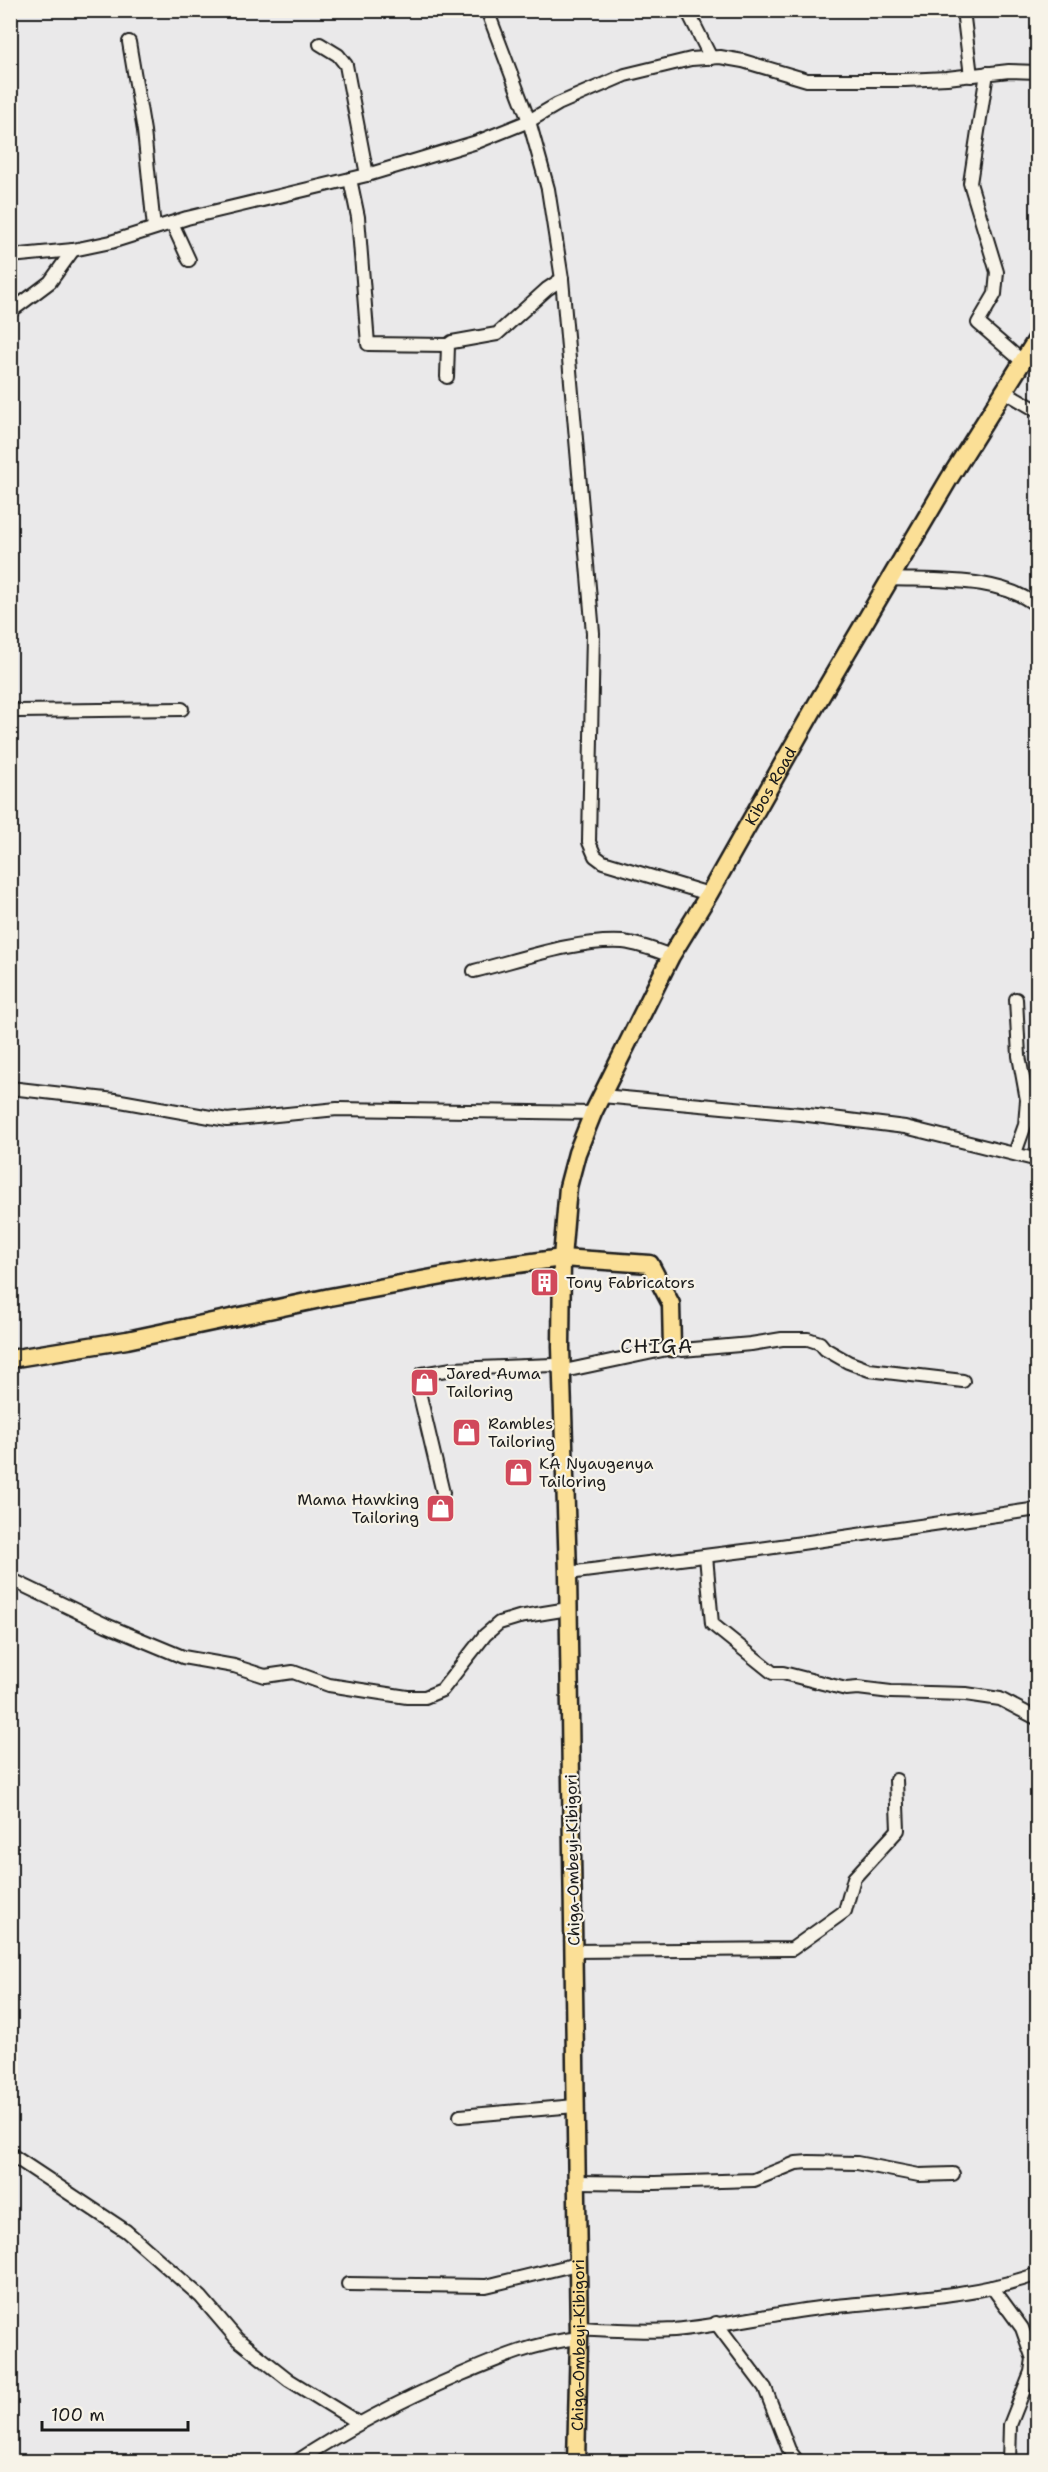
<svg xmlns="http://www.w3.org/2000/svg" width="1048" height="2472" font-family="'Shantell Sans',sans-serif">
	<rect width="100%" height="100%" fill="#eae9ea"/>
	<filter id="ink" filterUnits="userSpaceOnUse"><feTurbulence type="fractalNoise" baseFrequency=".0167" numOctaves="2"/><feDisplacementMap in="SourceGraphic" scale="12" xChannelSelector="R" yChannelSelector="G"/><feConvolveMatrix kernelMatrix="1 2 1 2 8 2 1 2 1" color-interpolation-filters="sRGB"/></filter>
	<g filter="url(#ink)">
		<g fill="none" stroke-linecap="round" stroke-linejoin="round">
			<defs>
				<g id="minor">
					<polyline points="487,10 529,121 548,189 562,279 593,633 589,842 595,856 603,862 709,894"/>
					<polyline points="687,10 711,58"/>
					<polyline points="963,10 971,76"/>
					<polyline points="129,42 144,131 154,228"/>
					<polyline points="320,44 338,55 346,65 367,175"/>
					<polyline points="987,73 970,183 997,272 995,294 978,323 1022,361"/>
					<polyline points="350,179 358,217 368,344 448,345"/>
					<polyline points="172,223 189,260"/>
					<polyline points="10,256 73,250 111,242 187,218 367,175 477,142 529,121 558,104 625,75 691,59 720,57 743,61 807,80 905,80 947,78 1009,71 1038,72"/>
					<polyline points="10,312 50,282 73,250"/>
					<polyline points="447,377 448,345 452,342 497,334 547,289 562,279"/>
					<polyline points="1004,391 1038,411"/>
					<path d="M890,579C935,581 1003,576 1038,607"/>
					<polyline points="10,708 18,711 182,709"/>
					<path d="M474,971C519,960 576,939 623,942C640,944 655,950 671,956"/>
					<polyline points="10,1088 115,1100 227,1120 337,1109 593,1113"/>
					<polyline points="602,1096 800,1114 905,1127 1038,1160"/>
					<polyline points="1015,1153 1025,1125 1027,1100 1019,1056 1016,999"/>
					<polyline points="443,1493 420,1396 419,1380 422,1374 452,1369 553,1365 564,1371 672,1348 682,1350 751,1344 782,1339 808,1339 820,1343 825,1349 848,1362 869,1370 963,1381"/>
					<polyline points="706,1556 712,1624 773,1673 783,1673 846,1689 858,1688 891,1692 966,1694 1000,1699 1038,1719"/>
					<polyline points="568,1573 760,1549 1038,1509"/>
					<polyline points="10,1579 106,1625 183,1657 234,1666 265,1676 293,1672 329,1685 407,1697 425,1697 442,1690 485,1635 499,1623 519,1617 568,1609"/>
					<polyline points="1038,1823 1038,1856"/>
					<polyline points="573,1951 792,1949 845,1911 854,1878 898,1830 896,1780"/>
					<polyline points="460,2116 575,2106"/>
					<polyline points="10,2154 126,2231 201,2297 237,2339 289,2380 359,2423"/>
					<polyline points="576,2182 655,2183 754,2180 796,2163 809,2162 857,2163 919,2175 953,2174"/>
					<polyline points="348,2284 486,2286 577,2264"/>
					<polyline points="992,2287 1022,2328 1033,2359 1031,2372 1010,2425 1009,2462"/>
					<polyline points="716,2323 765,2388 789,2450 798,2462"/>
					<path d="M579,2328C611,2330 643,2332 674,2330C725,2325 776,2313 827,2307C898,2299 970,2298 1038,2274"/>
					<path d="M296,2462C348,2427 404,2399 462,2374C502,2357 535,2343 579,2338"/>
				</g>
				<g id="major">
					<polyline points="10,1359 127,1340 330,1297 481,1269 562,1258 650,1264 671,1304 672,1348"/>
					<path id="s1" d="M576,2462L579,2338L568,1573L561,1347L562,1258L568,1187L577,1153L593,1113L671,956L709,894L820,698L949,479L1038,337"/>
				</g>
			</defs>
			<use href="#minor" stroke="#1c1c1c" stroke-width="16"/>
			<use href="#major" stroke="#1c1c1c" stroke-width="21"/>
			<use href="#minor" stroke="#f7f3e8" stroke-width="12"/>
			<use href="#major" stroke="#fbdf96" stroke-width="16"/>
		</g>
	</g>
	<defs>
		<symbol id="building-square" viewBox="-11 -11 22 22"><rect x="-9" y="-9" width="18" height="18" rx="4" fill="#d1495b" stroke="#f7f3e8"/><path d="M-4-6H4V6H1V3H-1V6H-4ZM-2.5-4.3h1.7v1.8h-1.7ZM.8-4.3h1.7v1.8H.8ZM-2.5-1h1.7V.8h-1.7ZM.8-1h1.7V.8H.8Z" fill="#fff"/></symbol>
		<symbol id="shop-square" viewBox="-11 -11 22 22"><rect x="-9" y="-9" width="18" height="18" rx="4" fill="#d1495b" stroke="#f7f3e8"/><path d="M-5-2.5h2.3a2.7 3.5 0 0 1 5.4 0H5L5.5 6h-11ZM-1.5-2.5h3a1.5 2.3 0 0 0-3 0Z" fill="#fff"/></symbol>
	</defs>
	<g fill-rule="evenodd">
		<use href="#building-square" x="528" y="1266" width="33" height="33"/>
		<use href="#shop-square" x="408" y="1366" width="33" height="33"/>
		<use href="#shop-square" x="450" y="1416" width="33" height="33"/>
		<use href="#shop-square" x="502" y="1456" width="33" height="33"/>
		<use href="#shop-square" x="424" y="1492" width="33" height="33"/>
	</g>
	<g text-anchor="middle" stroke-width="4.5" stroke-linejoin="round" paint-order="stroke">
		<g font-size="16" fill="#1c1c1c" stroke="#f7f3e8">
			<text dy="6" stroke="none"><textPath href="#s1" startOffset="1726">Kibos Road</textPath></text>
			<text transform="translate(572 1860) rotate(-91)" y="6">Chiga-Ombeyi-Kibigori</text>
			<text dy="6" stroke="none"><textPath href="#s1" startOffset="117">Chiga-Ombeyi-Kibigori</textPath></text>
		</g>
		<g font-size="16" fill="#1c1c1c" stroke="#f7f3e8" text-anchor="start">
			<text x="566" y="1288">Tony Fabricators</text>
			<text x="446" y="1379">Jared Auma<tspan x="446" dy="18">Tailoring</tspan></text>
			<text x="488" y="1429">Rambles<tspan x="488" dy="18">Tailoring</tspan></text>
			<text x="539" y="1469">KA Nyaugenya<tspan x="539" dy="18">Tailoring</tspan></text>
			<text x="419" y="1505" text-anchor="end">Mama Hawking<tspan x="419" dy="18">Tailoring</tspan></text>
		</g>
		<g font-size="20" letter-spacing="1.5" fill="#1c1c1c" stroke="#f7f3e8">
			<text x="657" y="1353">CHIGA</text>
		</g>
	</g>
	<rect width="1048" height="2472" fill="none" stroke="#f7f3e8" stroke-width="36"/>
	<rect x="18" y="18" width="1012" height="2436" fill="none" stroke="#1c1c1c" stroke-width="2" filter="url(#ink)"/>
	<path d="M42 2421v9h146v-9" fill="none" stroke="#1c1c1c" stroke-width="3"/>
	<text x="51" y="2421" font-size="18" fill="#1c1c1c" stroke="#f7f3e8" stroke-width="4.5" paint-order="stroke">100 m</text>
</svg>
